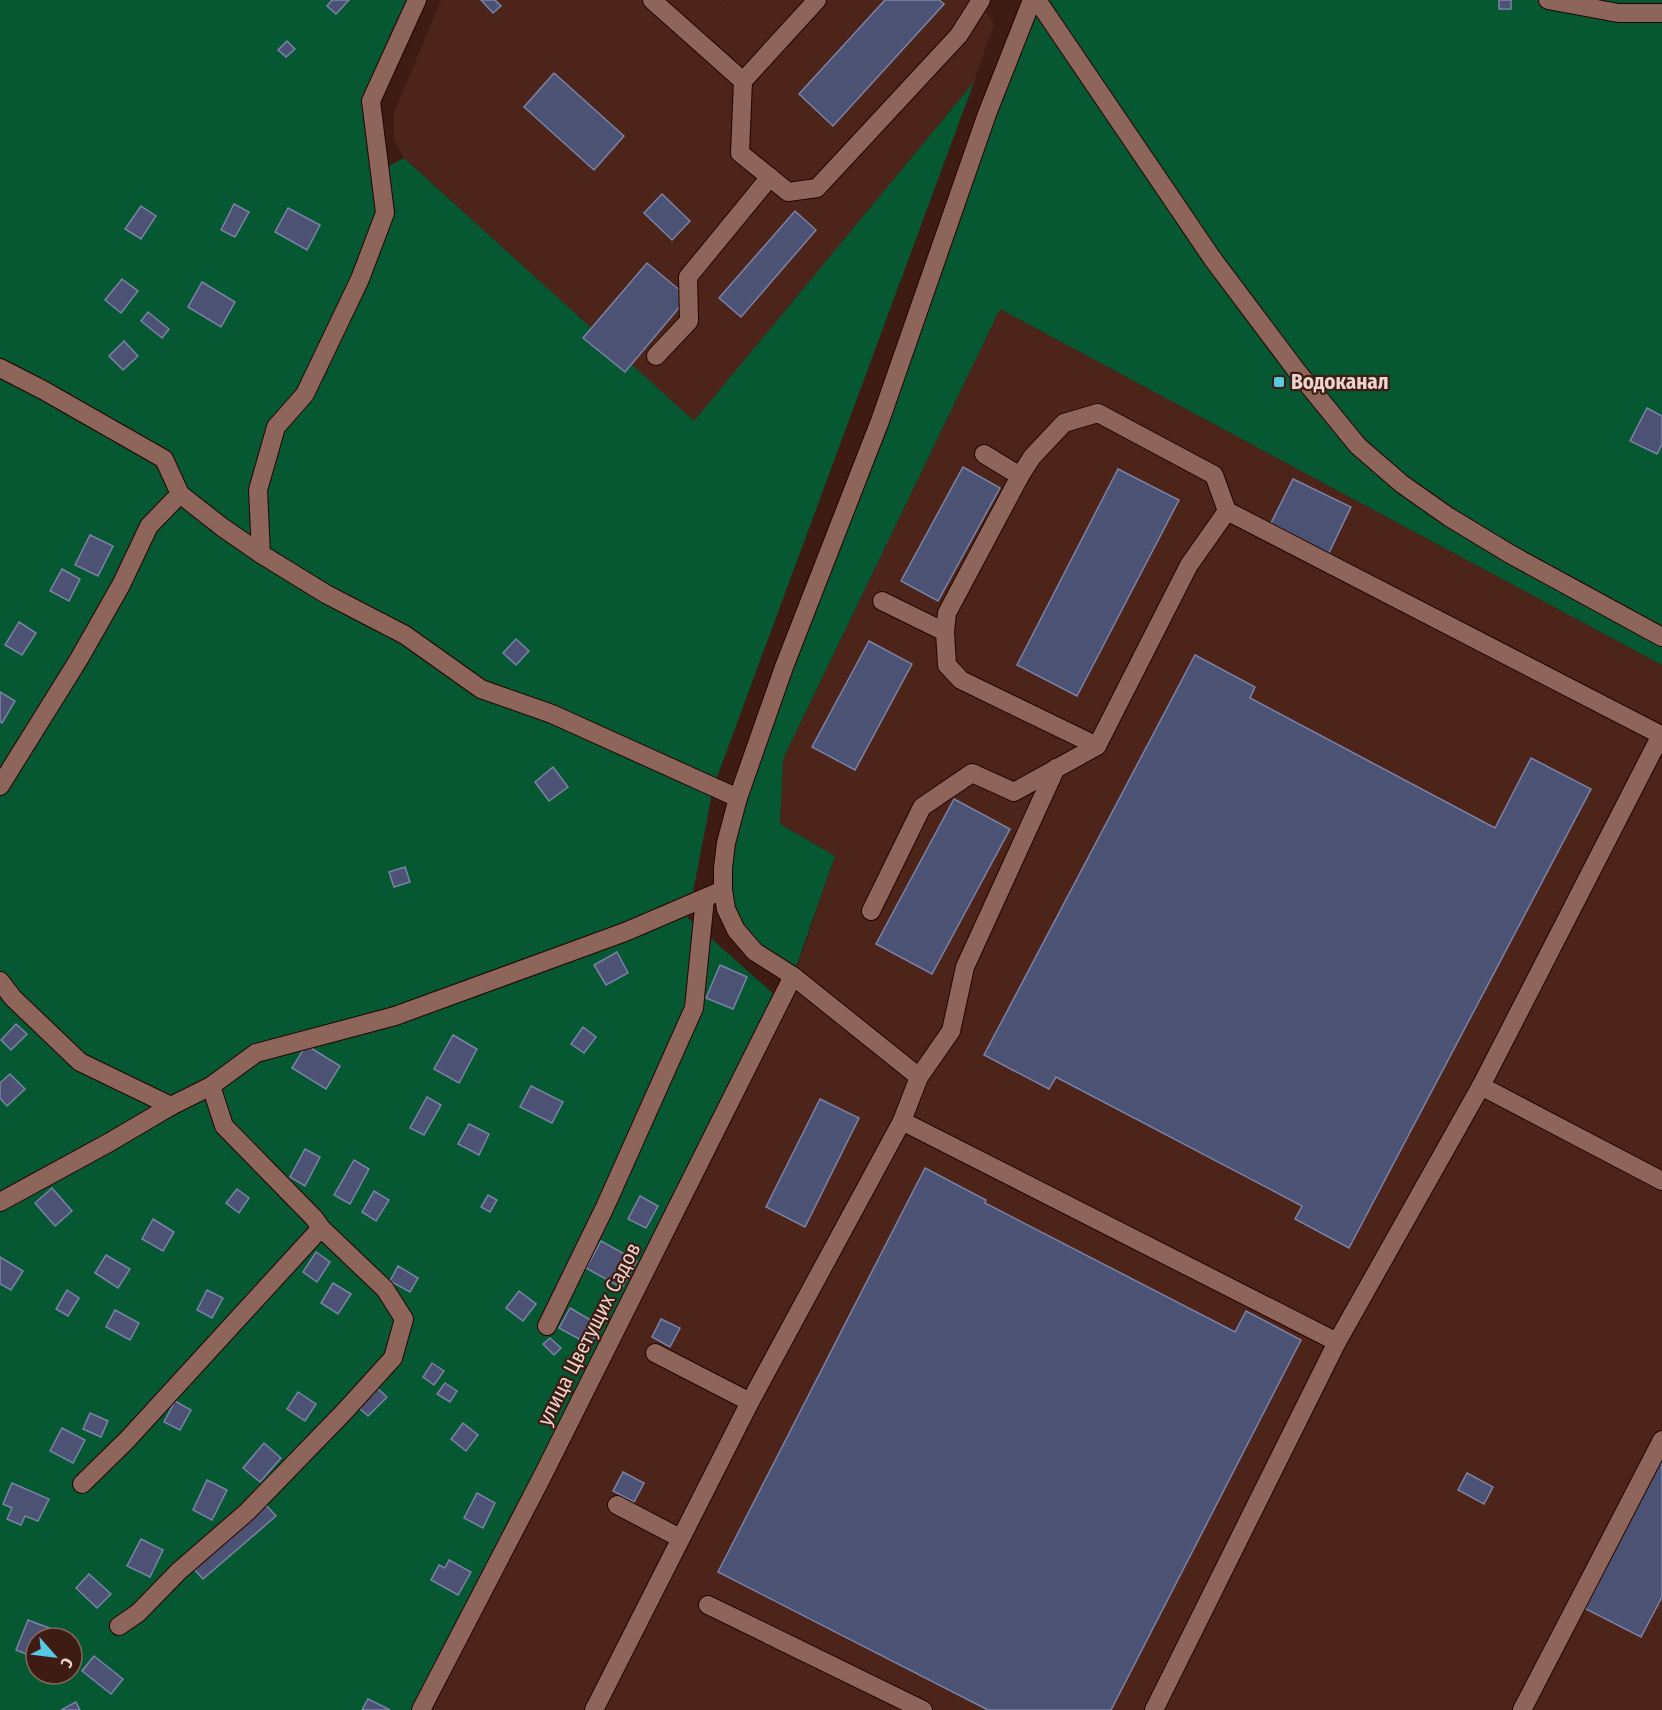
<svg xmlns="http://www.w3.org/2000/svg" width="1662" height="1710" font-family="'Fira Sans Condensed',sans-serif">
	<rect width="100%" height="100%" fill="#3e1c13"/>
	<g fill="#4c2419">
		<polygon points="441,0 723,0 725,2 727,0 979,0 994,24 974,82 694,422 404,158 394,139 394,113"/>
		<polygon points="1000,309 1662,665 1662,1710 422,1710 785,1004 835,856 780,824 783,759"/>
	</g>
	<g fill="#065832" fill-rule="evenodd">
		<path d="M0,0H407L390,34L372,175L404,158L694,421L974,82L713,788L688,918L785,1004L422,1710H0ZM36,1638H72V1674H36Z"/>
		<polygon points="1032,0 1662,0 1662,665 1000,309 783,759 780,824 835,856 793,976 736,930 726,843"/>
	</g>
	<g fill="#4c5274" stroke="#7b82a7" stroke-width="1.5">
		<polygon points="332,0 349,0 336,14 327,6"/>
		<polygon points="481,0 495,0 501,6 493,13"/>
		<polygon points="885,0 939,0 944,4 833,126 799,94"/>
		<rect x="1499" y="0" width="12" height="9"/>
		<polygon points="287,41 295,49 286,57 278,50"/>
		<polygon points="554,73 624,136 594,170 524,107"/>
		<polygon points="662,194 690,221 672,240 644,213"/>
		<polygon points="234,204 249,212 235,237 221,230"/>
		<polygon points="141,206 156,216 141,239 125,229"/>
		<polygon points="288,208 320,225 307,250 275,232"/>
		<polygon points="795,211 816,230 741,317 719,298"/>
		<polygon points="647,263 688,297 625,372 583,338"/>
		<polygon points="122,279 138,291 121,313 105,300"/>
		<polygon points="202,282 235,302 221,327 188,307"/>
		<polygon points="148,312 169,329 162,338 141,321"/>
		<polygon points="124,341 138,356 123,370 109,356"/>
		<polygon points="1647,408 1662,416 1662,444 1657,454 1630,441"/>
		<polygon points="963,467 1000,488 938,601 901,581"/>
		<polygon points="1118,469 1179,500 1077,696 1017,665"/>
		<polygon points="1293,479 1351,507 1328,555 1269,527"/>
		<polygon points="90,535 113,546 98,576 75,565"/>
		<polygon points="62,569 80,579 69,601 50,591"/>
		<polygon points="19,622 36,633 22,655 5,645"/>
		<polygon points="516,639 529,651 516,665 503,653"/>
		<polygon points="869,641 912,664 855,770 812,747"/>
		<polygon points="1195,655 1255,687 1250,698 1495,828 1531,758 1591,789 1349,1248 1295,1219 1302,1206 1056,1077 1049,1089 984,1055"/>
		<polygon points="0,692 15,701 2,723 0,721"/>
		<polygon points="553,767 568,787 549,801 535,782"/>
		<polygon points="954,799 1010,829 932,974 876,944"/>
		<polygon points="405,867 410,882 394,887 389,872"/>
		<polygon points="617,952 628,973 606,985 594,965"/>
		<polygon points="720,965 747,977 733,1009 706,998"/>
		<polygon points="16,1024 27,1034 11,1050 1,1040"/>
		<polygon points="583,1027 596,1037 584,1053 571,1044"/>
		<polygon points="453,1035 477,1049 459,1083 434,1069"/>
		<polygon points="306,1045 340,1066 326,1089 292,1068"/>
		<polygon points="10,1074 25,1089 7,1106 0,1098 0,1083"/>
		<polygon points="531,1086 563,1102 552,1123 520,1107"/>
		<polygon points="427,1097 441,1105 424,1135 410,1128"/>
		<polygon points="820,1099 859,1118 805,1227 766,1207"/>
		<polygon points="469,1124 489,1134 479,1155 458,1144"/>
		<polygon points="305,1149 320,1157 305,1186 290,1177"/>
		<polygon points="354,1160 369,1169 350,1204 334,1195"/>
		<polygon points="925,1168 986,1200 985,1203 1235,1332 1246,1311 1301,1340 1111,1710 988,1710 718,1572"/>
		<polygon points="52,1188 72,1211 55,1226 35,1203"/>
		<polygon points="237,1189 249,1198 239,1213 226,1203"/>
		<polygon points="374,1191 389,1200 376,1221 362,1212"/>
		<polygon points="488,1195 497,1200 490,1212 481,1207"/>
		<polygon points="640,1196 658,1206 646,1228 628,1219"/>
		<polygon points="153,1219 174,1232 163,1251 142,1239"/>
		<polygon points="601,1241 637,1261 622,1288 586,1268"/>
		<polygon points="316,1252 330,1262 317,1282 303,1272"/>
		<polygon points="106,1255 130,1269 118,1288 95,1273"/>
		<polygon points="0,1257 23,1271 11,1290 0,1284"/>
		<polygon points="398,1266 418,1278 410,1292 390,1281"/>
		<polygon points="333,1283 351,1294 338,1314 321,1303"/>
		<polygon points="67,1290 79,1298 68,1316 56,1309"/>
		<polygon points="207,1290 223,1298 212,1318 197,1310"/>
		<polygon points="519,1291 536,1304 523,1321 506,1308"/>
		<polygon points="570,1308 601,1326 590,1345 559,1328"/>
		<polygon points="115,1310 139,1323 130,1340 106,1327"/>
		<polygon points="661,1319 680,1328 670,1347 652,1337"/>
		<polygon points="550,1338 561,1348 554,1355 543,1344"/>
		<polygon points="432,1363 444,1371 434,1385 423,1377"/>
		<polygon points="445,1383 457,1391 450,1402 437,1394"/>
		<polygon points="376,1387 387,1397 368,1416 357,1406"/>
		<polygon points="298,1392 316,1404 305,1421 287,1409"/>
		<polygon points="175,1401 191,1410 180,1430 164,1422"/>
		<polygon points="90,1413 108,1421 101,1437 83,1429"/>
		<polygon points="463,1423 478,1435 466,1451 451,1439"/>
		<polygon points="62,1428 85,1440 73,1463 50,1451"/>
		<polygon points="264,1443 281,1458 260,1482 243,1468"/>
		<polygon points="1662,1457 1662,1597 1641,1637 1584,1608"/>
		<polygon points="623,1472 644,1483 634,1502 613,1491"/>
		<polygon points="1467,1473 1493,1487 1484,1504 1458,1490"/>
		<polygon points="207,1480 227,1490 212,1520 193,1510"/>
		<polygon points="12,1483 49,1499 38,1521 25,1516 21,1525 7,1519 12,1508 3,1504"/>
		<polygon points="477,1493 495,1503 483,1528 464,1518"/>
		<polygon points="264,1503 276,1516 203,1579 192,1567"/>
		<polygon points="141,1539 163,1550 150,1577 127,1566"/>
		<polygon points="449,1560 471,1572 458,1595 431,1580 439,1565 445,1568"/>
		<polygon points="89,1574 111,1594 97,1608 76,1588"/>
		<polygon points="28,1620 49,1628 45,1638 36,1638 36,1658 16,1650"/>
		<polygon points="94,1656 123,1679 111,1694 82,1671"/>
		<polygon points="368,1699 390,1710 362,1710"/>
		<polygon points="76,1702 80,1710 61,1710"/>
	</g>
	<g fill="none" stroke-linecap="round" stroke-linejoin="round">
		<defs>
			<g id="minor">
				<polyline points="652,0 743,81 740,153 788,192 817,188 959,35 981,0"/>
				<polyline points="1037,0 1212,258 1296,370 1358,446 1402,484 1449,517 1510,554 1662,637"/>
				<polyline points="1548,0 1618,13 1662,13"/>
				<polyline points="743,81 817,0"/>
				<polyline points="656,356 689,321 688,277 770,177"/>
				<polyline points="0,368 43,390 164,459 180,494 222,527 261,554 326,594 405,635 481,689 552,714 738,798"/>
				<polyline points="984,454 1020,476"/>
				<polyline points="261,554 258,490 276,427 305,394 360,279 385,213 371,101 417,0"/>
				<polyline points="882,601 945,632"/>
				<polyline points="1097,746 961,680 947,665 945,632 947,613 1020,476 1032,457 1064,423 1098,413 1214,475 1227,511 1661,735 1481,1086 1337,1342 1154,1710"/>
				<polyline points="0,786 79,659 121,585 149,526 180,494"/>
				<polyline points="871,911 922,807 972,773 1014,792 1097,746 1189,565 1227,511"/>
				<polyline points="0,981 13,998 80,1062 171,1106 211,1086 256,1053 395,1016 625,932 723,890"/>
				<polyline points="919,1077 793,976 755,952 736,930 726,909 723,890 723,868 726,843 738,798 784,667 880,421 987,114 1032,0"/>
				<polyline points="1481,1086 1662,1181"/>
				<polyline points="902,1121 919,1077 951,1031 965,967 1056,768"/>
				<polyline points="0,1202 110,1142 171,1106"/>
				<polyline points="547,1326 605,1207 694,1008 705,898"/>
				<polyline points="655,1353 750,1402"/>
				<polyline points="82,1484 127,1440 321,1228 314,1218 224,1126 211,1086"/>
				<polyline points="617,1505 680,1538"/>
				<polyline points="708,1605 923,1710"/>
				<polyline points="119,1626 138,1613 179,1571 247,1512 344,1412 393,1358 404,1319 385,1289 321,1228"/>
				<polyline points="421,1710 541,1479 793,976"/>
				<polyline points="594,1710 750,1402 902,1121 1337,1342"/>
				<polyline points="1522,1710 1662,1440"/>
			</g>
		</defs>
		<use href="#minor" stroke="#240501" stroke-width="20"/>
		<use href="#minor" stroke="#8d655a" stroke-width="18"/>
	</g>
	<rect fill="#58c9e3" stroke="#3e1c13" stroke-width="2" x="1273" y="376" width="12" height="12" rx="3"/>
	<g text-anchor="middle" stroke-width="4.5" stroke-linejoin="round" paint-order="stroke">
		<g font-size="21" font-weight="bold" fill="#ebd4cd" stroke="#3e1c13" text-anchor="start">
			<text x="1291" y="389">Водоканал</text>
		</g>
		<g font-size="21" fill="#ebd4cd" stroke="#3e1c13">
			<text transform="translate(589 1334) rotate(-63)" y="7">улица Цветущих Садов</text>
		</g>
	</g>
	<g transform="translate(54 1656) rotate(118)"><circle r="28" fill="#3e1c13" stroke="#83665d" stroke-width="1.5"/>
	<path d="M0-4.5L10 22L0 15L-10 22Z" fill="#58c9e3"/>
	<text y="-9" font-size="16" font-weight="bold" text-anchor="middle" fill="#ebd4cd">С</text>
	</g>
</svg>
